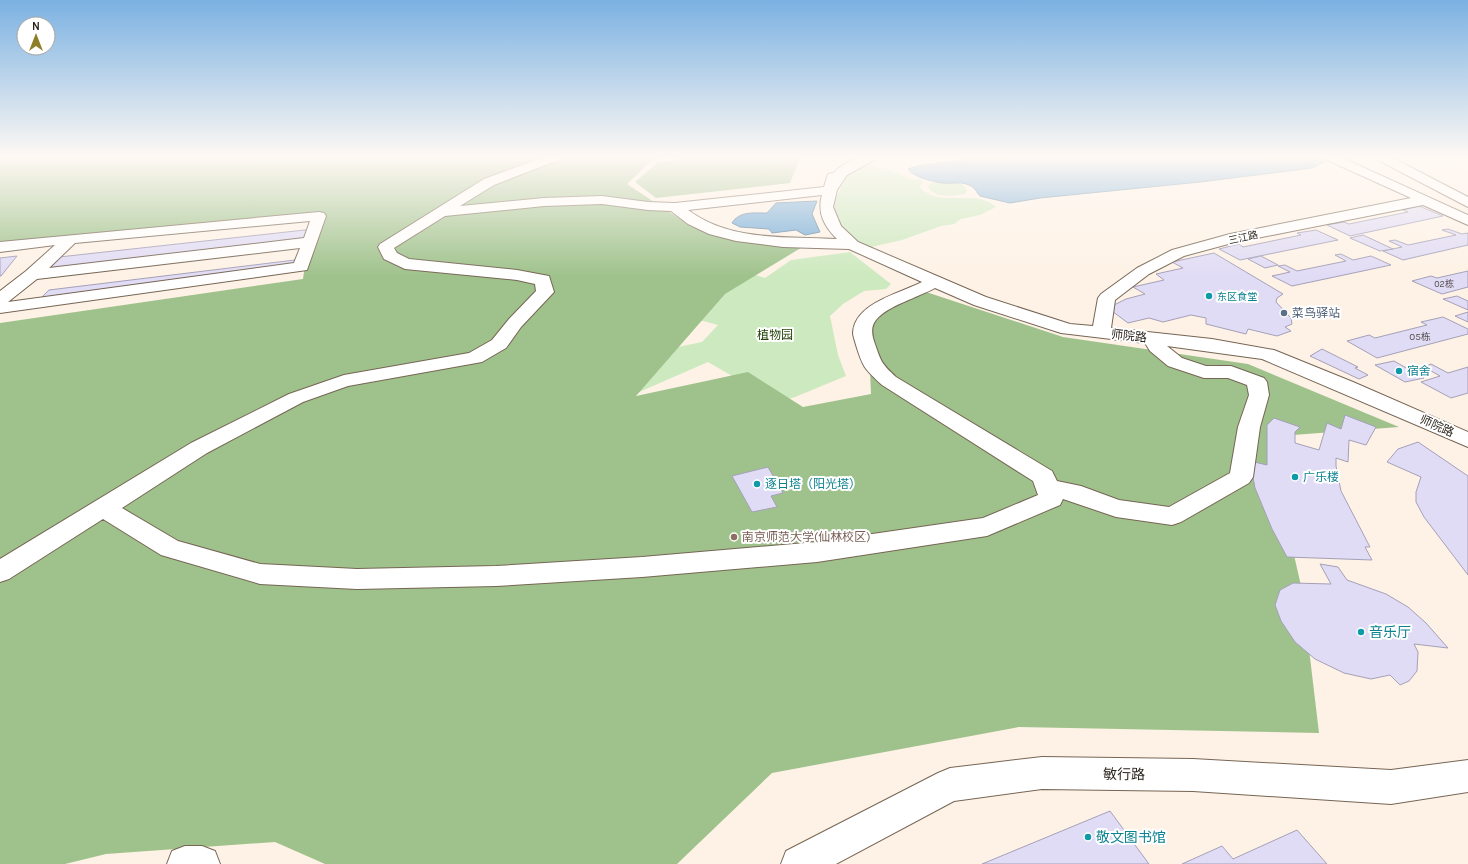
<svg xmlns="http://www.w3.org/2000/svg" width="1468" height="864" font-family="Karla,'Noto Sans SC',sans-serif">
	<rect width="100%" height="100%" fill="#fef2e6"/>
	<g fill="#cde9bf">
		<path d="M864,164L887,169L913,180L920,179L923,182L920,186L921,189C944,208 975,188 996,207L980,215L961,219L954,224L941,226L902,240L871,247L852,238L840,224L834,209L836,198L848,174Z"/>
		<path d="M938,182H956L963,185L967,191L965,194C953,196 935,199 928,187L931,183Z"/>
		<polygon points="850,252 891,284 886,289 864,291 843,304 830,316 838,355 846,376 795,397 777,402 708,362 637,393 678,347 702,342 718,325 692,318 740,270 765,278 791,260"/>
	</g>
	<polygon fill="#9fc28c" points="0,156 707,156 696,157 801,156 790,183 656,198 635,182 658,162 692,157 652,160 627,184 692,227 734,240 804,246 725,294 636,396 748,372 803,407 871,394 868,325 917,289 1063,337 1248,364 1399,427 1267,437 1302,590 1319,733 1019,727 772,773 677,864 325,864 275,842 106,854 65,864 0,864 0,323 303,279 312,217 0,243"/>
	<g fill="#77add8" stroke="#5f829e">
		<path d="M991,156H1311L1325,162L1312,168L1200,182L1040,198L1010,203L980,196C976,192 975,187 969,185C960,181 952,184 943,183C934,182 913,177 908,169L917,166Z"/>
		<path d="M817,201L812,214L820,232L805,235L796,230L772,233L769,229L740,227L732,223C739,211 754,213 767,213L776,203Z"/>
	</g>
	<g fill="#e1dcf5" stroke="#a4a0b7">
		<polygon points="1419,206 1443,216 1350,236 1327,225 1344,222 1349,224 1408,212 1403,210"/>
		<polygon points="314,229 309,242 32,275 50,258"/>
		<polygon points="1448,229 1462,234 1468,233 1468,245 1403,260 1383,251 1402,247 1389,241 1395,240 1408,245 1456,235 1442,230"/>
		<polygon points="1316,230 1338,240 1240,260 1219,249 1239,244 1243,247 1301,235 1297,233"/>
		<polygon points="1363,235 1393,249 1380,251 1350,238"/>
		<polygon points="1214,253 1283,294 1277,298 1276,302 1291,318 1292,324 1285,327 1291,331 1277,336 1248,329 1246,334 1206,324 1206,318 1191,315 1163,322 1149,318 1128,323 1108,308 1126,299 1145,294 1133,287 1164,280 1156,274 1183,268 1172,262"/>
		<polygon points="1341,254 1353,260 1371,256 1391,265 1292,286 1272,276 1290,272 1278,266 1285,265 1297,271 1346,261 1335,255"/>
		<polygon points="17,256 1,276 0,276 0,258"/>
		<polygon points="1261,256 1278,265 1265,268 1248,259"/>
		<polygon points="303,259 301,267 36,303 49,290"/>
		<polygon points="1468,271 1468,287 1442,294 1412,281 1431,276 1437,278"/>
		<polygon points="1457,296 1468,301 1468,310 1443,299"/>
		<polygon points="1468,312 1468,322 1455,316"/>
		<polygon points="1443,317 1468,329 1468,334 1377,358 1347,341 1369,335 1375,338 1427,325 1421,322"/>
		<polygon points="1322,349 1358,367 1355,368 1368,375 1359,379 1310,356"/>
		<polygon points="1394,361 1424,378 1405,382 1375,365"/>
		<polygon points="1431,364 1448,373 1468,367 1468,393 1451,398 1421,382 1440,376 1424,367"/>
		<polygon points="1345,415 1376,427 1366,445 1349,440 1348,462 1336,458 1336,466 1341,491 1370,547 1365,547 1372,560 1287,557 1272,529 1255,488 1250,461 1267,465 1267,425 1274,418 1300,427 1295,432 1295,443 1319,450 1327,423 1341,429"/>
		<polygon points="1418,442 1468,476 1468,575 1424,517 1416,502 1416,492 1421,477 1387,462 1398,449"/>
		<polygon points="768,467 783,493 771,496 777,507 752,512 732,476"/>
		<polygon points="1320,564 1338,567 1347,580 1386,594 1408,607 1426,623 1448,648 1414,644 1418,652 1417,671 1409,681 1400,685 1390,675 1371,679 1344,673 1315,659 1295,642 1281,621 1275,605 1280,590 1293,583 1331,584"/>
		<polygon points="1110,811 1149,864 982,864"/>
		<polygon points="1297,830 1327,864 1182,864 1222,846 1233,859"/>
	</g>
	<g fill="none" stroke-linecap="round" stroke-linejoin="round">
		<defs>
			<g id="minor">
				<path d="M547,156H563L561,159L494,185L460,206L544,198L602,196L648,202L675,203L824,187L828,174L834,173C843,161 864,156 878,156L876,159L847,175L837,190L833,207L841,226L858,242L986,297L1070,324L1093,326L1098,298L1101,294L1137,268L1172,250L1230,234L1411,198L1325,159L1323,156H1338L1468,215V225L1423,205L1232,243L1184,256L1149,274L1115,300L1111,328L1212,339L1274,350L1353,382L1468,432V447L1262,359L1167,346L1182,358L1206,366H1231L1264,378L1267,382L1269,395L1260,427L1253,477L1249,483L1181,522L1172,525L1116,517L1063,499L1060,505L987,536L817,562L642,577L496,586L357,589L260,584L161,555L103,519L9,579L0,582V559L191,443L289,394L344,375L469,353L492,340L509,319L536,291L535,284L517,280L405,269L384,259L378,247L380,244L484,179ZM822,195C817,213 824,226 837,239C786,236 731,242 688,210ZM602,204L648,210L671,211L688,224L709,234L736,241L783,247L849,249L922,282C901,293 854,303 853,333C853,336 855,341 856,345C863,368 865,369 882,385L1033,481L1038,495L983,518L817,542L642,557L496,566L357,569L260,564L178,541L122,508L207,453L303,402L348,386L482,362L506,348L521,327L554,292L549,276L517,270L409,259L397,253L394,248L445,216L544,206ZM935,288L974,305L1061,333L1145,343L1150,351L1168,366L1204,378H1228L1247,385L1249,395L1238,427L1230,473L1169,507L1119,500L1081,486L1057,481L1052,471L896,377C882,364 881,362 875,344C872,336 870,327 876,320C887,306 919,297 935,288Z"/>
				<path d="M319,212L324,213L326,216L307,270L0,313V291L26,271L55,245L0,252V242ZM310,221L304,238L49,268L75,243ZM300,248L294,263L8,302L37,279Z"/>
				<polygon points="1042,757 1193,759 1391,770 1468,760 1468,792 1391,804 1193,791 1042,789 954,801 836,864 781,864 786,851 938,773 950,768"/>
				<polygon points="185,846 202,846 215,851 220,864 167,864 172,851"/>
			</g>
			<polygon id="major" points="1374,156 1389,156 1468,197 1468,207 1376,159"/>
		</defs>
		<use href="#minor" stroke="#766554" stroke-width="2"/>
		<use href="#major" stroke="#766554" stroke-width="2"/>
		<use href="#minor" fill="#fff" fill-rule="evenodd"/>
		<use href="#major" fill="#fff" fill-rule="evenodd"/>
	</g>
	<linearGradient id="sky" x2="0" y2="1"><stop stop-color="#7bb1e2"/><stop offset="0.57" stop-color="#fff9f4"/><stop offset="1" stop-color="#fff9f4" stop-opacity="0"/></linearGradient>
	<rect width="1468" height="276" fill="url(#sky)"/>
	<g fill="#0f9aa8" stroke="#fff" stroke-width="1.5">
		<circle cx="1209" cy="296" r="4"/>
		<circle cx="1399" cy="371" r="4"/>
		<circle cx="1295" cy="477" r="4"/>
		<circle cx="757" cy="484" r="4"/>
		<circle cx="1361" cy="632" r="4"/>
		<circle cx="1088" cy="837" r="4"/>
	</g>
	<circle fill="#5c6f8a" stroke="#fff" stroke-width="1.5" cx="1284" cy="313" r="4"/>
	<circle fill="#8d6e63" stroke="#fff" stroke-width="1.5" cx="734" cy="537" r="4"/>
	<g text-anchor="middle" stroke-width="4" stroke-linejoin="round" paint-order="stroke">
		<g font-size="9" fill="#554e4f">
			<text x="1444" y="287">02栋</text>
		</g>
		<g font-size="10" fill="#261f18" stroke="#fff">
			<text transform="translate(1243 237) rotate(-12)" y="4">三江路</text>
		</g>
		<g font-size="10" fill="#0d838f" stroke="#fff" text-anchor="start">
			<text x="1217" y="300">东区食堂</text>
		</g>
		<g font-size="10" fill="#554e4f">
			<text x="1420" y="340">05栋</text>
		</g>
		<g font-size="12" fill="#4e5e75" stroke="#fff" text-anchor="start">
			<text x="1292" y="317">菜鸟驿站</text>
		</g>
		<g font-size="12" fill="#214107" stroke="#fff">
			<text x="775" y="339">植物园</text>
		</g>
		<g font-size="12" fill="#261f18" stroke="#fff">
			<text transform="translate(1129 336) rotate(6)" y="4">师院路</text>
			<text transform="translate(1437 426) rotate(24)" y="4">师院路</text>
		</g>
		<g font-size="12" fill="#0d838f" stroke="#fff" text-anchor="start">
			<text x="1407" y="375">宿舍</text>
			<text x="1303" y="481">广乐楼</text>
			<text x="765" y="488">逐日塔（阳光塔）</text>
		</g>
		<g font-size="12" fill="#785e54" stroke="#fff" text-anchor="start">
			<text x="742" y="541">南京师范大学(仙林校区)</text>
		</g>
		<g font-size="14" fill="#0d838f" stroke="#fff" text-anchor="start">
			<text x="1369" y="637">音乐厅</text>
			<text x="1096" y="842">敬文图书馆</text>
		</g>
		<g font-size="14" fill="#261f18" stroke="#fff">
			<text transform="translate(1124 774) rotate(1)" y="5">敏行路</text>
		</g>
	</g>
	<g transform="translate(36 36)"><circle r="19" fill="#ffffff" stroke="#a8a5a3"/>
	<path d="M0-3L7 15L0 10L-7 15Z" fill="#8d7f26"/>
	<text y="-6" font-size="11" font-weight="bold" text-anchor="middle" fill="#261f18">N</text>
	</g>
</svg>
